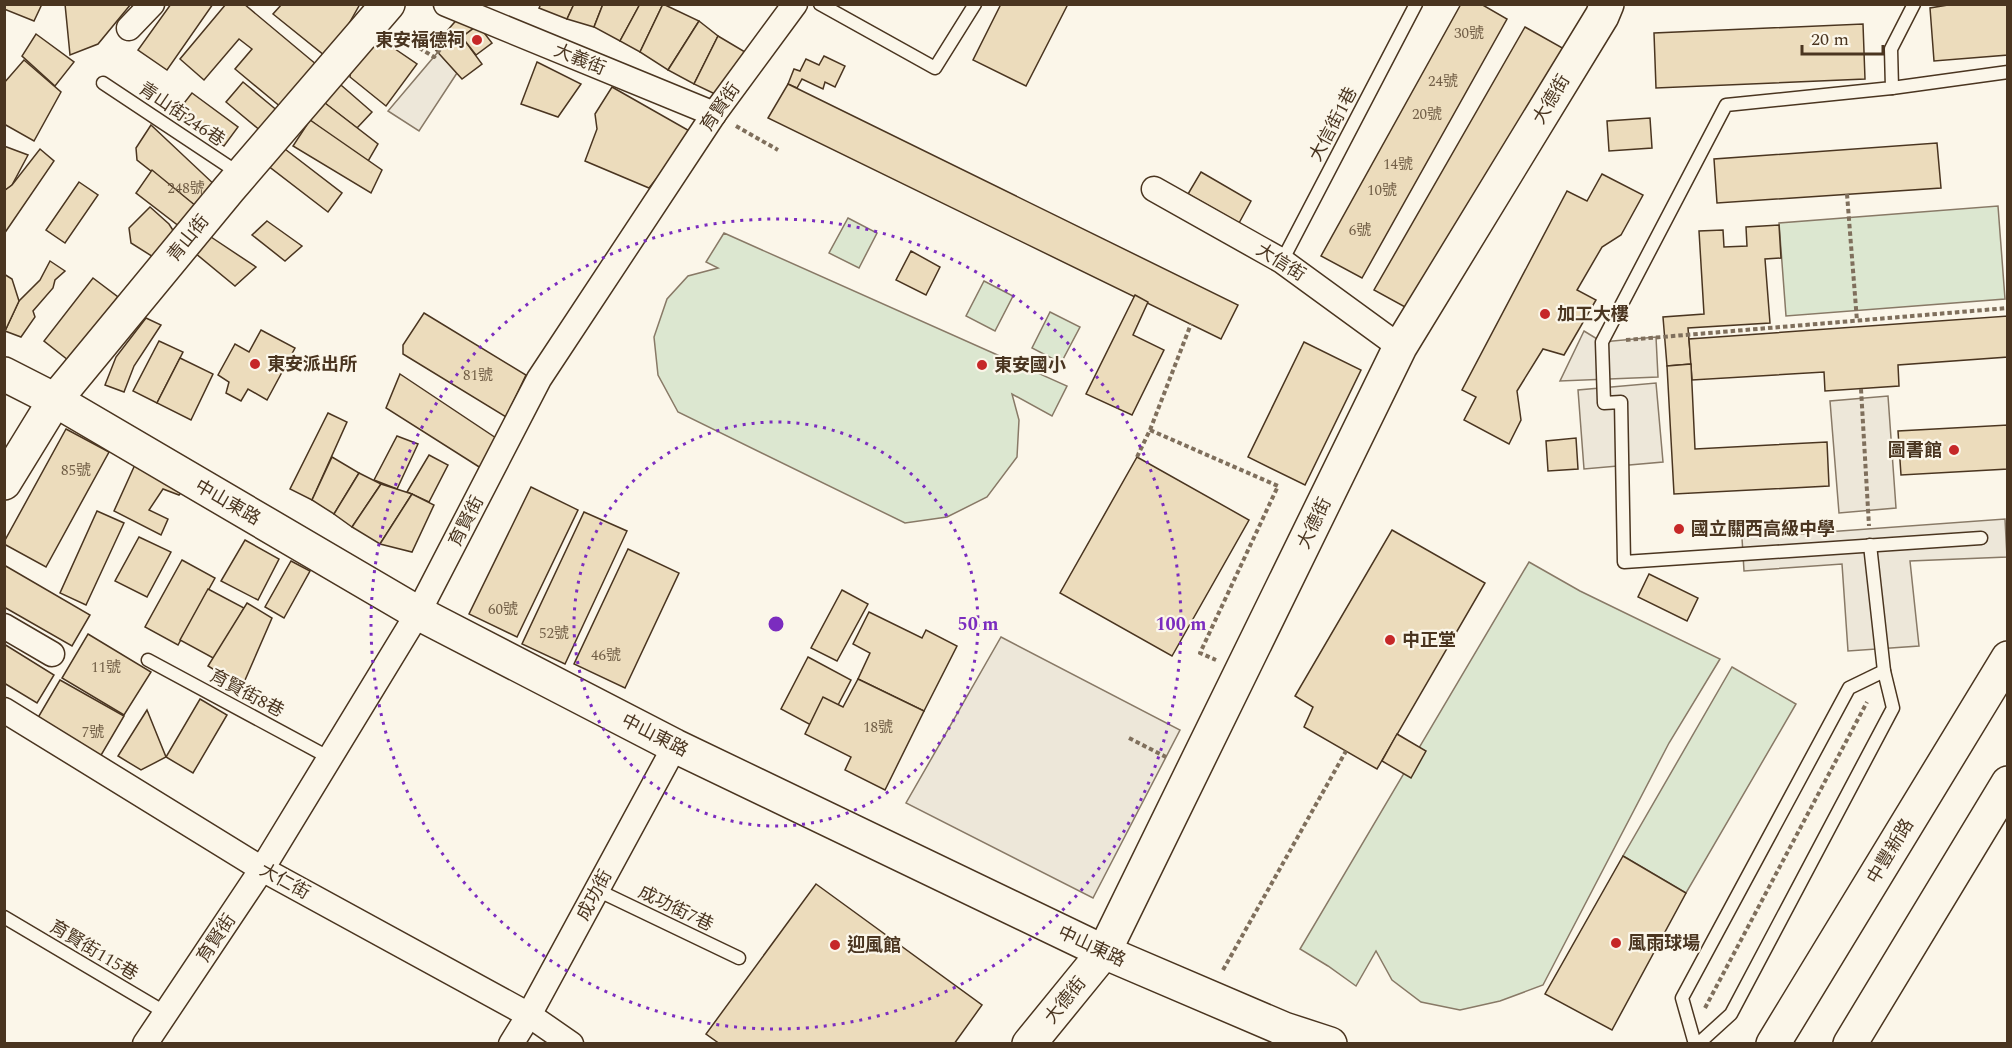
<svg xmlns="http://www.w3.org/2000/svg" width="2012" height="1048" font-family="Spectral,'Noto Sans TC',serif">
	<rect width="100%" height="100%" fill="#fbf6e9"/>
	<g fill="#dce7d0" stroke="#887966" stroke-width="1.5">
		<polygon points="1998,206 2005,299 1786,316 1779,223"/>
		<polygon points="848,218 877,233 859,268 829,253"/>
		<polygon points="724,233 1067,386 1052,416 1012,394 1019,420 1017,457 987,497 947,517 905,523 678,412 658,375 654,337 667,299 688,276 718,268 706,262"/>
		<polygon points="984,281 1013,296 995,331 966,316"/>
		<polygon points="1050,312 1080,327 1061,363 1032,348"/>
		<polygon points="1529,562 1580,591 1720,659 1669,743 1543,985 1500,1001 1460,1010 1421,1002 1392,980 1376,951 1356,986 1328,966 1300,949"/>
		<polygon points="1732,667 1796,704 1686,893 1623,856"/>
	</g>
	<g fill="#ede7d9" stroke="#887966" stroke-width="1.5">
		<polygon points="438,52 457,73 419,131 388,111"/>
		<polygon points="1584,331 1602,342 1656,337 1658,377 1560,381"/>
		<polygon points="1656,383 1663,462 1584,469 1578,390"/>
		<polygon points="1888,396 1896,508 1839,513 1830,401"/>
		<polygon points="2005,519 2007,557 1910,561 1919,646 1848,651 1842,564 1744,571 1742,538"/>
		<polygon points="1001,637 1180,730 1093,898 906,803"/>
	</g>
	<g fill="#ecdcbc" stroke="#4a3520" stroke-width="1.5">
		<polygon points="4,4 42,4 34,21 4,9"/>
		<polygon points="65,4 131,4 98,44 70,55"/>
		<polygon points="171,4 213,4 167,70 138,50"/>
		<polygon points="226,4 244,4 317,65 282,108 235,69 252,49 239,39 204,80 180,59"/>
		<polygon points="282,4 360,4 329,59 273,14"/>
		<polygon points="541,4 574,4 567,19 539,8"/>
		<polygon points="574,4 603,4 594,27 567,19"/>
		<polygon points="603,4 640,4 620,41 594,27"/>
		<polygon points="640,4 663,4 640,52 620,41"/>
		<polygon points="663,4 699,21 668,70 640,52"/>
		<polygon points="1001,4 1068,4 1026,86 973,60"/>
		<polygon points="1461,4 1481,4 1507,19 1362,278 1321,256"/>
		<polygon points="1954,4 2008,4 2008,55 1934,61 1930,8"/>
		<polygon points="460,16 478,25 462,37 482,64 462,79 433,47"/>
		<polygon points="699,21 718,36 694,84 668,70"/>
		<polygon points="1863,24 1865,79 1656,88 1654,33"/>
		<polygon points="478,25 492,43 476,55 462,37"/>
		<polygon points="1525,27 1566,50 1416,313 1374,290"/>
		<polygon points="36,34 74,62 55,86 22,56"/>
		<polygon points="376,36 417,64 386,106 350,77 351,66"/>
		<polygon points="718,36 745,52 715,94 694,84"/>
		<polygon points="824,56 845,66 835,87 825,82 823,89 802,79 797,88 788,84 794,69 800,71 806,59 819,65"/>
		<polygon points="24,60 61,92 34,141 4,124 4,83"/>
		<polygon points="537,62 581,84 558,117 521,104"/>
		<polygon points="334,79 372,112 357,128 318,98"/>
		<polygon points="243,82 279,112 262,132 226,102"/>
		<polygon points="788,84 1238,305 1221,339 768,118"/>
		<polygon points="612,87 693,133 649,188 585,161 597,129 595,114"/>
		<polygon points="192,93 238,127 224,146 177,112"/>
		<polygon points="325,103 378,144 367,163 310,120"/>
		<polygon points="1650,118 1652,148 1609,151 1607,121"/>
		<polygon points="310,120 382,170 371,193 293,146"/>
		<polygon points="151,125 217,187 202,211 137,160 136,148"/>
		<polygon points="1937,143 1941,188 1717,203 1714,159"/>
		<polygon points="4,146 28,155 12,185 4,191"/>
		<polygon points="281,146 342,193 328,212 267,165"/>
		<polygon points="40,149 54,161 4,234 4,191 12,185"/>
		<polygon points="152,170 202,211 184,230 136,193"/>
		<polygon points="1201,172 1251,201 1239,223 1188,194"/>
		<polygon points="1602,174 1643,195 1621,235 1602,247 1577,290 1596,300 1564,355 1543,349 1517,391 1521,420 1509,444 1464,420 1476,397 1462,390 1567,191 1587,201"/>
		<polygon points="79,182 98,195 65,243 46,230"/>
		<polygon points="150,207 169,224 176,235 158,260 131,243 129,228"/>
		<polygon points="267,221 302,246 285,261 252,235"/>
		<polygon points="1779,225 1781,258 1765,259 1770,323 1688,328 1691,364 1667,366 1663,317 1704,314 1699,231 1723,230 1724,247 1747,246 1746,227"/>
		<polygon points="208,235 256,267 235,286 195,253"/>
		<polygon points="911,251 940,267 926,295 896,280"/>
		<polygon points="50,261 65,271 55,280 53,288 33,311 35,317 21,337 5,331 19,301 40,280"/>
		<polygon points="4,274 12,279 19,301 5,331"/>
		<polygon points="93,278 118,297 68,360 44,341"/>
		<polygon points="1135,295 1148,302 1133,335 1164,350 1132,415 1086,394"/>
		<polygon points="424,313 526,375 506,417 403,354 403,345"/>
		<polygon points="2008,316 2008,357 1898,365 1899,386 1825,391 1824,372 1692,380 1689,339"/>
		<polygon points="146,318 161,325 134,366 124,392 105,385 116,357"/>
		<polygon points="261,330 295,348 267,400 248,389 241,401 226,393 229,382 218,375 235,344 249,352"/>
		<polygon points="159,341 183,352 157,403 133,391"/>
		<polygon points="1304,342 1361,370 1305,485 1248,457"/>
		<polygon points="180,358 213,374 191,420 157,403"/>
		<polygon points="1691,364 1695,449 1827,442 1829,486 1674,494 1667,366"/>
		<polygon points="400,374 496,438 484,470 386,408"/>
		<polygon points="328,413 347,422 312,500 290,489"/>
		<polygon points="2008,425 2008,469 1901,475 1898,431"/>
		<polygon points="66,429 109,452 46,567 4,544 4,542"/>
		<polygon points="397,436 418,444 397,489 374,480"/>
		<polygon points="1576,438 1578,469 1548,471 1546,441"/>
		<polygon points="429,455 448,465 429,502 407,492"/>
		<polygon points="332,457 359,473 334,514 312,500"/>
		<polygon points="1137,457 1249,520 1172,656 1060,593"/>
		<polygon points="138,458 187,485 179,495 163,489 149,510 168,519 161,535 114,511"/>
		<polygon points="359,473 381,484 352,527 334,514"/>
		<polygon points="381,484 412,494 380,544 352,527"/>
		<polygon points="531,487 578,510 517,637 469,614"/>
		<polygon points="412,494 434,505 412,552 380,544"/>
		<polygon points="97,511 124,523 86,605 60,593"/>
		<polygon points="584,512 627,531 565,664 522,644"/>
		<polygon points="1392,530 1485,583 1377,769 1304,727 1313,707 1295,696"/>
		<polygon points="139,537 171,552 147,597 115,581"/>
		<polygon points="245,540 279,559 258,600 221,581"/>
		<polygon points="628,549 679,573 625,688 574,664"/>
		<polygon points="182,560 215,578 178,645 145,627"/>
		<polygon points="291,561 310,571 284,618 265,607"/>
		<polygon points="4,565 90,615 72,646 4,607"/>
		<polygon points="1649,574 1698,598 1687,621 1638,597"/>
		<polygon points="208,589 244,608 215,659 180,640"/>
		<polygon points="842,590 868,604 837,661 811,648"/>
		<polygon points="247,603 272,618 242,687 208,666"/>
		<polygon points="869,612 922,638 926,630 957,646 924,711 858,679 870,653 853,644"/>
		<polygon points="88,634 151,672 124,715 62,678"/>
		<polygon points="4,644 54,675 37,703 4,683"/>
		<polygon points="808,657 851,680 824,732 781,709"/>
		<polygon points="858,679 924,711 885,790 845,770 851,757 805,734 823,697 843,707"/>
		<polygon points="60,680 124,716 100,757 36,721"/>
		<polygon points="200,699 227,715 193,773 166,757"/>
		<polygon points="147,710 166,757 141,770 118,756"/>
		<polygon points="1397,734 1426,751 1411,778 1382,761"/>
		<polygon points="1623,856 1686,893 1612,1030 1545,994"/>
		<polygon points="816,884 982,1005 954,1044 720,1044 706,1034"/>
	</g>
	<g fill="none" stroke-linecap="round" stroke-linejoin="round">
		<defs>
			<g id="lane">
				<polyline points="820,4 935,68 975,4"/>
				<polyline points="1914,4 1891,49 1892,88 1726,105 1602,342 1604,403 1621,402 1624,562 1981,538"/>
				<polyline points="103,83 240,174"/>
				<polyline points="1892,88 2008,72"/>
				<polyline points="1282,261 1416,4"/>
				<polyline points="1870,545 1884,671"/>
				<polyline points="148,660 330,758"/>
				<polyline points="597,890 739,958"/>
				<polyline points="4,917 166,1013"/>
				<polyline points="1695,1044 1682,998 1849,688 1884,671 1893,708 1731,1014 1698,1044"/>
			</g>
			<g id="street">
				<polyline points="446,4 714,114"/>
				<polyline points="129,28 152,4"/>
				<polyline points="1154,189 1282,261 1400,347"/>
				<polyline points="4,626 52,654"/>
				<polyline points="4,710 262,869 529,1015 571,1044"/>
				<polyline points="145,1044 262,869 418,613 539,379 714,114 795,4"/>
				<polyline points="511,1044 529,1015 675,746"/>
			</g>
			<g id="secondary">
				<polyline points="4,374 55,400 418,613 675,746 1104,952 1284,1029 1330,1044"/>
				<polyline points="4,483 55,400 229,189 388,4"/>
				<polyline points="1029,1044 1104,952 1400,347 1602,16 1607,4"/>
			</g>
			<g id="primary">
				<polyline points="1773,1044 2008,658"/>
				<polyline points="1850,1044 2008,783"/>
			</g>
		</defs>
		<use href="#lane" stroke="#4a3520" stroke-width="15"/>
		<use href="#street" stroke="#4a3520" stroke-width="27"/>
		<use href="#secondary" stroke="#4a3520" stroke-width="36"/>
		<use href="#primary" stroke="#4a3520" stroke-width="36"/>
		<g stroke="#7f6f5c" stroke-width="4" stroke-dasharray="4.5 3" stroke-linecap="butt">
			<polyline points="400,36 434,57 453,33"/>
			<polyline points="736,126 778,150"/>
			<polyline points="1847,194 1857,321"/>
			<polyline points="1626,340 2008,308"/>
			<polyline points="1861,389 1869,526"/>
			<polyline points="1150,430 1278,486 1200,653 1216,660"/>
			<polyline points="1137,457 1150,430 1191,324"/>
			<polyline points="1129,738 1166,757"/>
			<polyline points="1223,970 1346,751"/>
			<polyline points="1705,1008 1867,702"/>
		</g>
		<use href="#lane" stroke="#fbf6e9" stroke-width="12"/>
		<use href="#street" stroke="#fbf6e9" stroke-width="24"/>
		<use href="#secondary" stroke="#fbf6e9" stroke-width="33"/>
		<use href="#primary" stroke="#fbf6e9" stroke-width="33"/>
	</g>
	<g fill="none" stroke="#7b2cbf" stroke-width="3" stroke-dasharray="3 6">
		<circle cx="776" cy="624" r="202"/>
		<circle cx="776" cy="624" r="405"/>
	</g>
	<g fill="#c62828" stroke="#fbf6e9" stroke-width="2">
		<circle cx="477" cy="40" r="6"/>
		<circle cx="1545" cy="314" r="6"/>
		<circle cx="255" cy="364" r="6"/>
		<circle cx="982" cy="365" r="6"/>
		<circle cx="1954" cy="450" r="6"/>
		<circle cx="1679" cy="529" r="6"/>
		<circle cx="1390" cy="640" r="6"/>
		<circle cx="1616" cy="943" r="6"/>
		<circle cx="835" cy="945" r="6"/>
	</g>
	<g text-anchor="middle" stroke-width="4.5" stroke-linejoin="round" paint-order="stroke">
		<g font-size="15" fill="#725f47">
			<text x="1469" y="38">30號</text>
			<text x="1443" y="86">24號</text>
			<text x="1427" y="119">20號</text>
			<text x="1398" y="169">14號</text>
			<text x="186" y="193">248號</text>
			<text x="1382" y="195">10號</text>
			<text x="1360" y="235">6號</text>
			<text x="478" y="380">81號</text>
			<text x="76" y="475">85號</text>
			<text x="503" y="614">60號</text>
			<text x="554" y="638">52號</text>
			<text x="606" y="660">46號</text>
			<text x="106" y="672">11號</text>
			<text x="878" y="732">18號</text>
			<text x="93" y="737">7號</text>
		</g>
		<g font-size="18" font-weight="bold" fill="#4a3520" stroke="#fbf6e9" text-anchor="start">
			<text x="465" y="46" text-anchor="end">東安福德祠</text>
			<text x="1557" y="320">加工大樓</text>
			<text x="267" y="370">東安派出所</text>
			<text x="994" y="371">東安國小</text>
			<text x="1942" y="456" text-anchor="end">圖書館</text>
			<text x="1691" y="535">國立關西高級中學</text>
			<text x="1402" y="646">中正堂</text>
			<text x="1628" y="949">風雨球場</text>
			<text x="847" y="951">迎風館</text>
		</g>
		<g font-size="18" fill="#4a3520" stroke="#fbf6e9">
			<text transform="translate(580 59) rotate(22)" y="6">大義街</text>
			<text transform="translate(1551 99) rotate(-59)" y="6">大德街</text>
			<text transform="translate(720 107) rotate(-55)" y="6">育賢街</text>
			<text transform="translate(182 114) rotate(34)" y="6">青山街246巷</text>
			<text transform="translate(1333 124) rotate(-62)" y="6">大信街1巷</text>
			<text transform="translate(188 238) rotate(-51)" y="6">青山街</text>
			<text transform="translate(1281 262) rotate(32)" y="6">大信街</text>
			<text transform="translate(228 502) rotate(30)" y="6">中山東路</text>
			<text transform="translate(466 521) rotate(-63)" y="6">育賢街</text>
			<text transform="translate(1314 523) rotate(-64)" y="6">大德街</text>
			<text transform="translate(247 693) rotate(28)" y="6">育賢街8巷</text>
			<text transform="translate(655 735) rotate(27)" y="6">中山東路</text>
			<text transform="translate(1890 851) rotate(-59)" y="6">中豐新路</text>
			<text transform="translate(285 881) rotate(29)" y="6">大仁街</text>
			<text transform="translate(594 895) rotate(-62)" y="6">成功街</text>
			<text transform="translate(676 908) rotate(26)" y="6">成功街7巷</text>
			<text transform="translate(216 938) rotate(-56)" y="6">育賢街</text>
			<text transform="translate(1092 946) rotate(25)" y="6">中山東路</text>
			<text transform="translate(94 950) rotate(31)" y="6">育賢街115巷</text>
			<text transform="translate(1065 1000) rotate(-51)" y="6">大德街</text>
		</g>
	</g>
	<circle cx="776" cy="624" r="9" fill="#7b2cbf" stroke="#fbf6e9" stroke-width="3"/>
	<g font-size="18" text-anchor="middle" font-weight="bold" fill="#7b2cbf" stroke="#fbf6e9" stroke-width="4.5" stroke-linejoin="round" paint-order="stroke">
		<text x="978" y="630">50 m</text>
		<text x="1181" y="630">100 m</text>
	</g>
	<rect width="2012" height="1048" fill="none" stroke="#4a3520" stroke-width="12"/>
	<path d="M1802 45v9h81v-9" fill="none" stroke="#4a3520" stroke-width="3"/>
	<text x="1811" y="45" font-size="18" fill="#4a3520" stroke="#fbf6e9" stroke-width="4.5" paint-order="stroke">20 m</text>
</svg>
